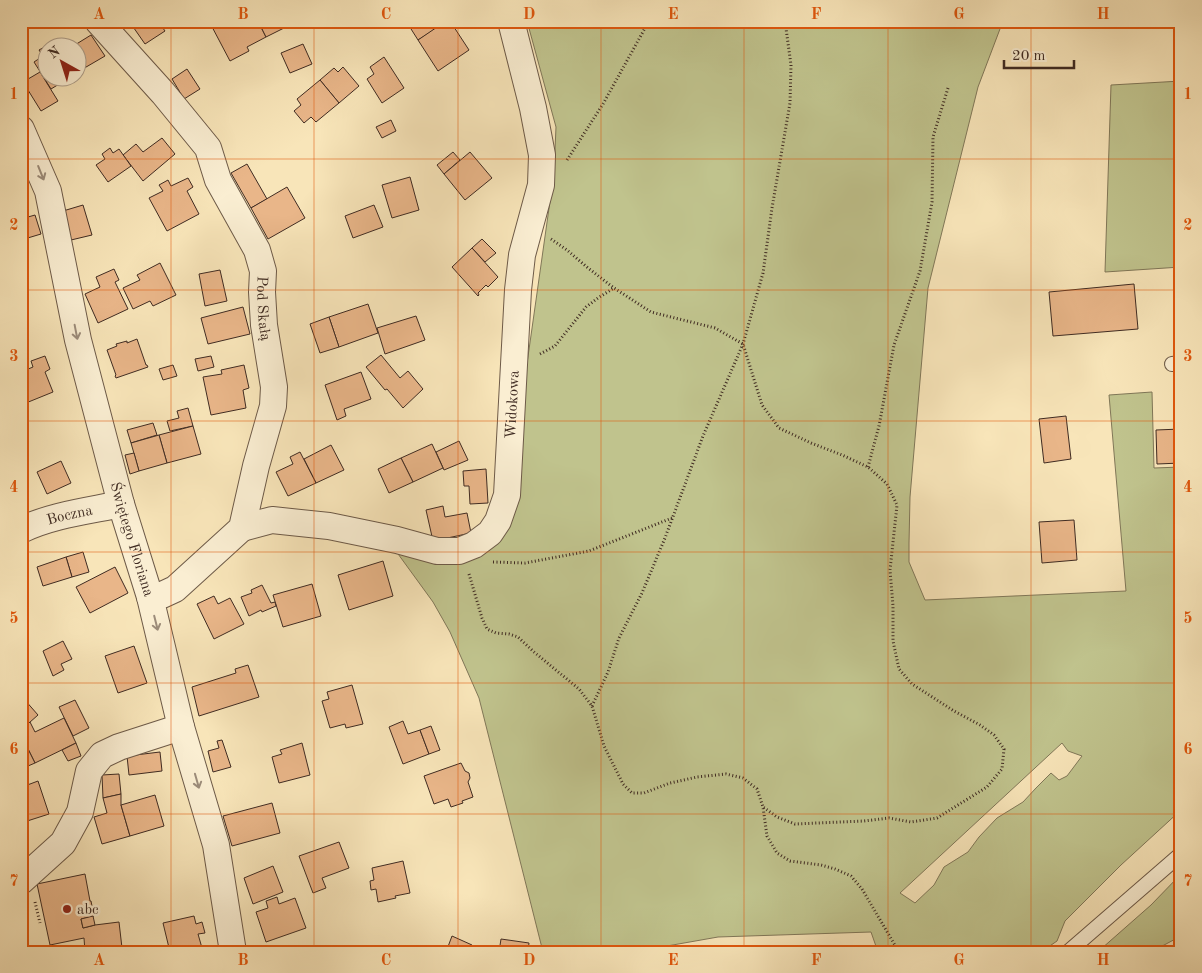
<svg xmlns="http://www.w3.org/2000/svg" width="1202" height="973" font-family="'Old Standard TT',serif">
	<rect width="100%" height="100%" fill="#f8e5b9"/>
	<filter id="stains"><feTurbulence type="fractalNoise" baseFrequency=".004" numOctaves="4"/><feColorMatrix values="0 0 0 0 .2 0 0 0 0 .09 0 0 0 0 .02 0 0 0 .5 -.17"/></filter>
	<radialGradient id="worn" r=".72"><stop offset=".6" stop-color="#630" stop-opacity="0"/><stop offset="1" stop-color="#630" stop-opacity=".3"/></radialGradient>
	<g fill="#c0c38d" stroke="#807758" fill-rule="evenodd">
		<path d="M527,21H1003L978,87L928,288L910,497L909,543V562L925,600L1126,591L1109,395L1152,392L1154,468L1181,467V810L1121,865L1065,921L1057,941L1041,952H878L871,932L718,937L633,952H543L479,698L450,632L433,602L393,547L494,540L522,399L554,173L556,127ZM1062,743L1068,751L1082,756L1067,776L1059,780L1051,773L1036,788L1023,802L997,818L979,837L968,852L944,867L934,885L915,903L900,893Z"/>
		<polygon points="1181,81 1181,267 1105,272 1111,85"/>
		<polygon points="1181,874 1181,936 1151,952 1095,952 1101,949 1151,905"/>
	</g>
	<g fill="#e9b689" stroke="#3f2b22">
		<polygon points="129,21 158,21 165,31 145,44"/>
		<polygon points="214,21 258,21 266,37 247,47 249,51 230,61 210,23"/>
		<polygon points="258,21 294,21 294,23 266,37"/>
		<polygon points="406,21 431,21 434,25 432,26 434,30 418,40"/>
		<polygon points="446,21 450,21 469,50 438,71 418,40"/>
		<polygon points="91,35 105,56 81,70 78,65 78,48 70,48"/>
		<polygon points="64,43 67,48 56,48"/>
		<polygon points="303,44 312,64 290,73 281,53"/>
		<polygon points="48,45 50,48 48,48 48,78 69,78 51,89 34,62 43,56 39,50"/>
		<polygon points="384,57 404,88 382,103 367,79 374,74 370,67"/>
		<polygon points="343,67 359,86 339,103 320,80 334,68 338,72"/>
		<polygon points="187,69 200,89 184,99 172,79"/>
		<polygon points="40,72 58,101 41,111 23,82"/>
		<polygon points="320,80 339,103 316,122 311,117 304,123 294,111 301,105 297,99"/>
		<polygon points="391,120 396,131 382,138 376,127"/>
		<polygon points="162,138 175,154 143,181 123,155 136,144 143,152"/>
		<polygon points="110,148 113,153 119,149 131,166 108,182 96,165 105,159 102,154"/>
		<polygon points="453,152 460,160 444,174 437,165"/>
		<polygon points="470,152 492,178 465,200 444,174"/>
		<polygon points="247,164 267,199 251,208 231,173"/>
		<polygon points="410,177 419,210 392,218 382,185"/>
		<polygon points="188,178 193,187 187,191 199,214 167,231 149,198 163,191 159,185 168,180 171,186"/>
		<polygon points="287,187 305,218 268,239 251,208"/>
		<polygon points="83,205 92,235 71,240 63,211"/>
		<polygon points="374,205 383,227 353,238 345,216"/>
		<polygon points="35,215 41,234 21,240 21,219"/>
		<polygon points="482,239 496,253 485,262 472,248"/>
		<polygon points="472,248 498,277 488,287 486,285 478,293 479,295 478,296 452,267"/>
		<polygon points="160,263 176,295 153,306 150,301 133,309 123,288 140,280 137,275"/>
		<polygon points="114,269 119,280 115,282 128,309 98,323 85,294 100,287 96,277"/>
		<polygon points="220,270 227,301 205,306 199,274"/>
		<polygon points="1181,281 1181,331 1180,331 1176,282"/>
		<polygon points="1134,284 1138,329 1053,336 1049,292"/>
		<polygon points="368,304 378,333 339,347 329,317"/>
		<polygon points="243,307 250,334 208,344 201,318"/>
		<polygon points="416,316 425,340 385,354 377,328"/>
		<polygon points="329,317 339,347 320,353 310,324"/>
		<polygon points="137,339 146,365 147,365 148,367 116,378 115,376 116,375 107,350 117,346 116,344 127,341 127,343"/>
		<polygon points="381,355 400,378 408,371 423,389 403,408 387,389 385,390 366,367"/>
		<polygon points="45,356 50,369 45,372 53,392 21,405 21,372 33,367 31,361"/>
		<polygon points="211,356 214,367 198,371 195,359"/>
		<polygon points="173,365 177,376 163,380 159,369"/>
		<polygon points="244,365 249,388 243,390 246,408 211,415 203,377 222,374 221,370"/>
		<polygon points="361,372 371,399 344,409 346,416 337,420 325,385"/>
		<polygon points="188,408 193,426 170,431 167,421 179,418 177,411"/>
		<polygon points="1066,416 1071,459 1044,463 1039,419"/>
		<polygon points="153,423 157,435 131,443 127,430"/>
		<polygon points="193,426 201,454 167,463 159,435"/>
		<polygon points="1181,429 1181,463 1157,464 1156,430"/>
		<polygon points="159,435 167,463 139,471 131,443"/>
		<polygon points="459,441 468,460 444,470 436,452"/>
		<polygon points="432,444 443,468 413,482 401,458"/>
		<polygon points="331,445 344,470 316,483 304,459"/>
		<polygon points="300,452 316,483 288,496 276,472 293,464 290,457"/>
		<polygon points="134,453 139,471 130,474 125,455"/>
		<polygon points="401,458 413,482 389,493 378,469"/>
		<polygon points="61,461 71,483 47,494 37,472"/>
		<polygon points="486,469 488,503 470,504 469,486 464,486 463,471"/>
		<polygon points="443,506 445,517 467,513 471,533 433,541 426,510"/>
		<polygon points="1074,520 1077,560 1042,563 1039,522"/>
		<polygon points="83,552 89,572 72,577 66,557"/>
		<polygon points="66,557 72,577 43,586 37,567"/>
		<polygon points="383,561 393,596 349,610 338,575"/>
		<polygon points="115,567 128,593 90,613 76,587"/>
		<polygon points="312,584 321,616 283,627 273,595"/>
		<polygon points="262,585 271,603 275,602 276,606 262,612 261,610 249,616 241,597 252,593 251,590"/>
		<polygon points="214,596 218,604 230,598 244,624 214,639 197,604"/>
		<polygon points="63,641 72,659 61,664 64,670 53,676 43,651"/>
		<polygon points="134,646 147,683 118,693 105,656"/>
		<polygon points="248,665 259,697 199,716 192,687 236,673 235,669"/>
		<polygon points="352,685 363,724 346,728 345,724 330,728 322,701 329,699 327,692"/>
		<polygon points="24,699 38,715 21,730 21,702"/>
		<polygon points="75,700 89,728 73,736 59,707"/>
		<polygon points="64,718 76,743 35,763 21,735 21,730 30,722 35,732"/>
		<polygon points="403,721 408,734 420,730 429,754 403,764 389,727"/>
		<polygon points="431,726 440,750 429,754 420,730"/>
		<polygon points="21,735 35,763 21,769"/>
		<polygon points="222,740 231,767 213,772 208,751 219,748 217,741"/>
		<polygon points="76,743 81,756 68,761 62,750"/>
		<polygon points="302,743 310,775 279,783 272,757 282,754 280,750"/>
		<polygon points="160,752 162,771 129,775 127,756"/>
		<polygon points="461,763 465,771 469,773 470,778 468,782 473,797 462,801 463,803 451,807 448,799 434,804 424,776"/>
		<polygon points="119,774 121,794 103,798 102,775"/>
		<polygon points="38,781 49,814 21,823 21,785 22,787"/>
		<polygon points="121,794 121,805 130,836 102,844 94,817 107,813 103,798"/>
		<polygon points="155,795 164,826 130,836 121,805"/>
		<polygon points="272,803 280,833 232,846 223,816"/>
		<polygon points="339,842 349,868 322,878 326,888 313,893 299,856"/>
		<polygon points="403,861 410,893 395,896 396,898 378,902 376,889 371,890 370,881 374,880 372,868"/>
		<polygon points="273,866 283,892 253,904 244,878"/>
		<polygon points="85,874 90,901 91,901 94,916 81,919 83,928 95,925 119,922 122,948 85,952 84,938 50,945 37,884"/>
		<polygon points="277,897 279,904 295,898 306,928 266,942 256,912 268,908 266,901"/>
		<polygon points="93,916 95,925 83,928 81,919"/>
		<polygon points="194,916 196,924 202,922 205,933 198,934 202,948 186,952 170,952 163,923"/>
		<polygon points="452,936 472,945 469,952 446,952"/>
		<polygon points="501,939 529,943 528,952 499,952"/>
	</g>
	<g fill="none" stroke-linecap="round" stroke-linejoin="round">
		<defs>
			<g id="service">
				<polyline points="1172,364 1181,363"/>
				<polyline points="1068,952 1181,854"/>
			</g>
			<g id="minor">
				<path id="s1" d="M98,21L163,93L208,148L218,180L257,250L263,271L262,292L264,325L274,387L273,406L256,466L242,528L175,589L162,595L150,597"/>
				<path id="s2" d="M21,129L48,191L78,340L121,504L150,597L181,727L216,845L233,952"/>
				<path id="s3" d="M242,528L272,520L329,526L397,540L437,551H459L474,545L490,533L498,521L507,495L518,290L522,255L541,185L542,155L533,108L511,21"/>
				<path id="s4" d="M21,530C52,515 88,511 121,504"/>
				<polyline points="21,881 63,843 80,812 89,771 102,755 119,747 181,727"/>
			</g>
		</defs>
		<use href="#service" stroke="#6d5a48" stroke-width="16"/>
		<use href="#minor" stroke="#6d5a48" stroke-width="28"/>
		<g stroke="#3f2b22" stroke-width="3" stroke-dasharray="1 2.5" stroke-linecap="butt">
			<polyline points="567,160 603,104 649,21"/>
			<polyline points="551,239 567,250 588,268 614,288 651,312 715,328 743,344 762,405 779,428 811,443 842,455 868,467 887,484 897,505 890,570 893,606 893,641 899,669 912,684 954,711 980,725 994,735 1004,749 1002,769 987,787 937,818 911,822 889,818 864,821 795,824 777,817 763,807"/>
			<polyline points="540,354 555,346 586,307 598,298 614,288"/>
			<polyline points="868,467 879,426 894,345 920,271 932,202 933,137 948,88"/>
			<polyline points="493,562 525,563 589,551 672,518"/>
			<polyline points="469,574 482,618 487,629 496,633 509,634 518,637 534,652 579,689 592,706 604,746 623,784 632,793 644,793 670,783 697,777 726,774 743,778 757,789 763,807 767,836 777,853 790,861 821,865 835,869 851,876 862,889 899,952"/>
			<polyline points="592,706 608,672 619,638 642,593 665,538 703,436 743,344 763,273 772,208 790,103 791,65 785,21"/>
			<polyline points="35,902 40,923"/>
		</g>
		<use href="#service" stroke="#faeed2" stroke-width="14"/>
		<use href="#minor" stroke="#faeed2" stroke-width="26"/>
	</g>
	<defs><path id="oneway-shaft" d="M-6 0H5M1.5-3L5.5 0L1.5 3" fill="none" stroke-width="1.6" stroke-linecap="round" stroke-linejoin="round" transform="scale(1.25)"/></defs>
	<g stroke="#9c8c7a">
		<use href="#oneway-shaft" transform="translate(41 173) rotate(68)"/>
		<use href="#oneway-shaft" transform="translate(76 332) rotate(79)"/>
		<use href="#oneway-shaft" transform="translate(156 623) rotate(76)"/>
		<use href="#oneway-shaft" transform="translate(197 781) rotate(74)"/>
	</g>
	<path fill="none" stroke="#e0570d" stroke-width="1" stroke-opacity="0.55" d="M171,21V952M314,21V952M458,21V952M601,21V952M744,21V952M888,21V952M1031,21V952M21,159H1181M21,290H1181M21,421H1181M21,552H1181M21,683H1181M21,814H1181"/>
	<circle fill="#8f2418" stroke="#faeed2" stroke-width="2" cx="67" cy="909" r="5"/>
	<g text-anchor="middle" stroke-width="5" stroke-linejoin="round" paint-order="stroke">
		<g font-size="15" fill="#3f2b22" stroke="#faeed2">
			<text dy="5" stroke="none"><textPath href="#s1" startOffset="341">Pod Skałą</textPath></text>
			<text dy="5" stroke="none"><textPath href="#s3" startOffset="390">Widokowa</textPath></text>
			<text dy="5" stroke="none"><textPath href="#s4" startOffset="51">Boczna</textPath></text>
			<text dy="5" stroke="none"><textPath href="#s2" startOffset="426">Świętego Floriana</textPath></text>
		</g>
		<g font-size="15" fill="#3f2b22" stroke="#faeed2" text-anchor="start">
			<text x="77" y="914">abc</text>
		</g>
	</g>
	<rect width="1202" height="973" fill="none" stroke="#f8e5b9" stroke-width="55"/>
	<g transform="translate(62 62) rotate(321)"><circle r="24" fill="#faeed2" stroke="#afa08c"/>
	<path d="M0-4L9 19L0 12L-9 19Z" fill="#8f2418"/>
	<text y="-8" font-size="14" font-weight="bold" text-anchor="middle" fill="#3f2b22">N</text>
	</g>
	<path d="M1004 60v8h70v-8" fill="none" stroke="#3f2b22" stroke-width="2.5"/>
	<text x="1012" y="60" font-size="15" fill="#3f2b22" stroke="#faeed2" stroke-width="4" paint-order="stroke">20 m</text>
	<rect x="28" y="28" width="1146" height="918" fill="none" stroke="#e0570d" stroke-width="2"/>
	<g font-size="16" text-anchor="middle" font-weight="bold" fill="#e0570d">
		<text x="99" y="19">A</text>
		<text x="243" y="19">B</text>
		<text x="386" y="19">C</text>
		<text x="529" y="19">D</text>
		<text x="673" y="19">E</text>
		<text x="816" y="19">F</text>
		<text x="959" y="19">G</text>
		<text x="1103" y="19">H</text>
		<text x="14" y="99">1</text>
		<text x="1188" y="99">1</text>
		<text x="14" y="230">2</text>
		<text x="1188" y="230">2</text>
		<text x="14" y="361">3</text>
		<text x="1188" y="361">3</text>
		<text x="14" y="492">4</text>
		<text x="1188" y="492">4</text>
		<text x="14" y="623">5</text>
		<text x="1188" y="623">5</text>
		<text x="14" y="754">6</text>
		<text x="1188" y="754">6</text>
		<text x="14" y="886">7</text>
		<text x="1188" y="886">7</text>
		<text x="99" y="965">A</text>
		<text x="243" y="965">B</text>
		<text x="386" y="965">C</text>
		<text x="529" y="965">D</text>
		<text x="673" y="965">E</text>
		<text x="816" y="965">F</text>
		<text x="959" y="965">G</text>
		<text x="1103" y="965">H</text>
	</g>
	<rect width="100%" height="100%" filter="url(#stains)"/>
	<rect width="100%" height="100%" fill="url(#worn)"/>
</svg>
